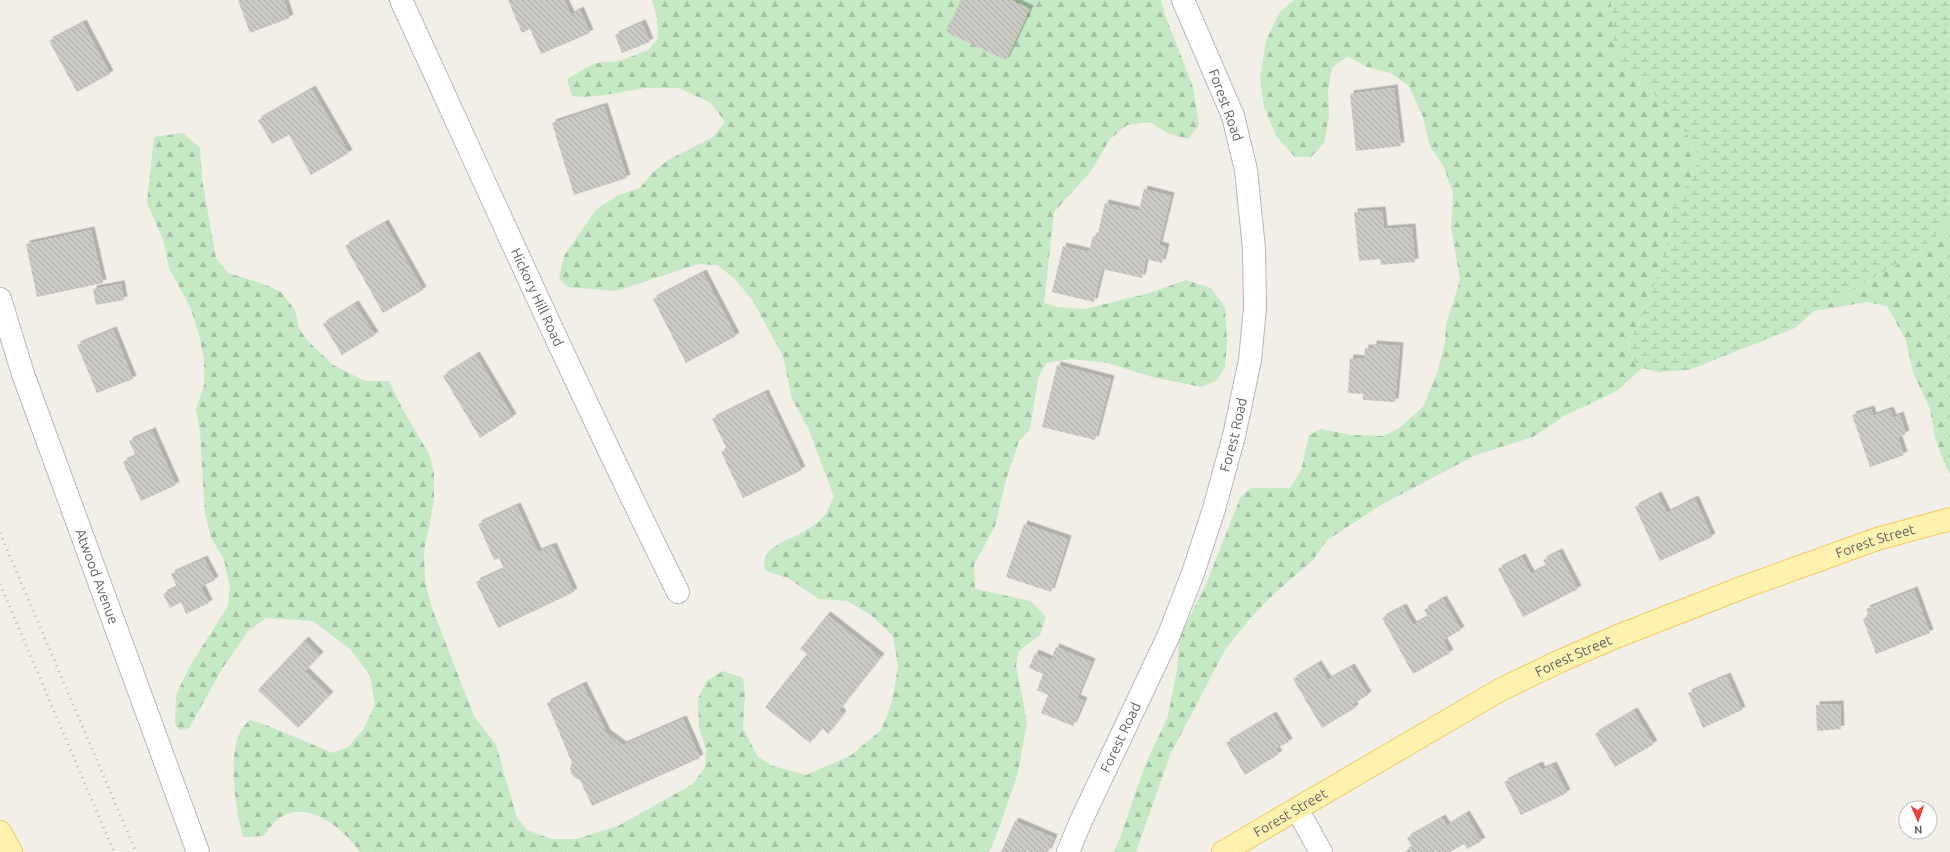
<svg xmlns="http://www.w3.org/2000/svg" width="1950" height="852" font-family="Ubuntu,sans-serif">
	<defs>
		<pattern id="forest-firs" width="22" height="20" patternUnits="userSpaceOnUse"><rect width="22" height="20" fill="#c5e8c5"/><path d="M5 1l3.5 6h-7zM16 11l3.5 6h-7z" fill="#a3c0a4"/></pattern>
		<pattern id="wetland-marsh" width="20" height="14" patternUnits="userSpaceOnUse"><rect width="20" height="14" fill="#c5e8c5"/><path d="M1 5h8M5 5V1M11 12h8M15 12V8" fill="none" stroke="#a3c0a4"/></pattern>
		<pattern id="building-back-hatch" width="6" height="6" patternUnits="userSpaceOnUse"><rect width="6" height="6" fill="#cccac5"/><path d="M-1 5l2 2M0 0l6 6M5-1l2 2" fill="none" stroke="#a9a8a4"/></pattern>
		<filter id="shadow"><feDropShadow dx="3.5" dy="-3.5" stdDeviation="0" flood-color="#0004"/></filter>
	</defs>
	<rect width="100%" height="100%" fill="#f1efe8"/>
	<g fill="url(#forest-firs)">
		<path d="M652,0H1161L1165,15L1193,87L1199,125L1188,139L1167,133L1150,122L1127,125L1110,139L1091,171L1054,212L1044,303L1058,307L1085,309L1146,294L1186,280L1211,288L1225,307L1227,343L1225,367L1217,380L1201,387L1152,377L1108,363L1071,359L1046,363L1038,378L1030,429L1019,441L1006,480L995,526L974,565L975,589L1031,601L1046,617L1040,635L1019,651L1016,665L1027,723L1018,773L997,834L989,852H360C336,819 291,789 264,836L243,837C236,811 227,754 241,730C243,726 247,723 250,720L266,725L333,753L348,747L363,730L375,705L370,675L350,649L313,621L266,618L248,631L222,669L189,728L179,730L175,724L176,696L188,669L228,606L230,586L224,560L211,537L205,514L200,432L196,409L204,386V361L200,339L191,309L169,268L163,239L147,203L154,137L183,133L200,148L202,179L216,258L228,273L266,285L281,292L295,310L299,328L306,339L333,365L365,381H389L402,408L429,454L434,473V498L430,523L424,550L425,582L432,608L474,716L496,745L517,818L527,830L551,839H577L618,826L693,784L705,767L706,750L699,727L698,699L706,681L723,671L743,678L745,694L743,728L758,757L773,766L806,775L850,756L881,730L892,702L898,666L893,636L871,615L847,601L819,599L788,578L766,571C757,548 786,542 801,533C807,530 814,525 819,521C826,516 830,504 834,497L809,430L792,399L783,356L753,301L735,279L717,265L698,264L616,291L567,287L559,278L564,256L595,211L616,196L640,188L651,174L668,160L713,137L725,122L711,103L679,88H645L604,95L583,97L572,96L567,79L595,63L620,61L648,50L658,38L657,18Z"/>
		<polygon points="1294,0 1611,0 1613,41 1630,72 1658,98 1692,141 1698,156 1696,172 1690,182 1673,199 1666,253 1643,314 1629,342 1628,356 1642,368 1617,391 1564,416 1533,437 1476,455 1381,505 1326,541 1313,560 1275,593 1248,621 1225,650 1170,755 1136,852 1114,852 1120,838 1144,768 1168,716 1177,670 1179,638 1207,582 1241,496 1251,488 1290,488 1301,471 1309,435 1321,429 1351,435 1383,436 1398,429 1423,407 1437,373 1445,342 1446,325 1460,280 1451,226 1453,193 1444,167 1430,146 1423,117 1409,86 1391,73 1367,67 1348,56 1332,68 1328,91 1329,116 1324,143 1311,157 1295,157 1276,136 1264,107 1260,78 1266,41 1279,13"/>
		<polygon points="1950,217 1950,474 1946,468 1935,438 1930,409 1913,372 1906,340 1887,306 1867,302 1814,311 1840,299 1881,273 1915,256 1938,235"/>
	</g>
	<polygon fill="url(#wetland-marsh)" points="1611,0 1950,0 1950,217 1938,235 1915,256 1881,273 1840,299 1814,311 1795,328 1689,370 1659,372 1642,368 1628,356 1629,342 1643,314 1666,253 1673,199 1690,182 1696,172 1698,156 1692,141 1658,98 1622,64 1613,41"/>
	<g fill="url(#building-back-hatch)" filter="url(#shadow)">
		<polygon points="238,0 284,0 290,18 250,33"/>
		<polygon points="508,0 564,0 571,15 580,10 590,33 541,54 530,29 522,33"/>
		<polygon points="961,0 1011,0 1030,9 1006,60 946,32"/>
		<polygon points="83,23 110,74 77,92 49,41"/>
		<polygon points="642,23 650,42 622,53 615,35"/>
		<polygon points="1394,88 1401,146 1356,151 1350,94"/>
		<polygon points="312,89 349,153 311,175 289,135 272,144 258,120"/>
		<polygon points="604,106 627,178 574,195 552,123"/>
		<polygon points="1144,189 1171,196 1159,245 1166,247 1162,263 1146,259 1142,278 1102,269 1094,302 1052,292 1063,246 1089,252 1093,236 1097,237 1105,203 1139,211"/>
		<polygon points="1382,210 1384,229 1412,227 1415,262 1381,265 1380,259 1359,261 1354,212"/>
		<polygon points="385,223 423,290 383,313 345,246"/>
		<polygon points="91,230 103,283 37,297 26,244"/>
		<polygon points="703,273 736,336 686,363 653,299"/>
		<polygon points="121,284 124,300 96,305 93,289"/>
		<polygon points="355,304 375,335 342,355 323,324"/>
		<polygon points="113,330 133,379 97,393 77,345"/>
		<polygon points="1373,344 1400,346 1395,402 1363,400 1363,394 1348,393 1350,358 1364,359 1365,348 1373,349"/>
		<polygon points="476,355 513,417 480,438 443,376"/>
		<polygon points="1057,365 1111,379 1095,440 1042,427"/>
		<polygon points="765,393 802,470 743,498 721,452 727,449 712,419"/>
		<polygon points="1871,409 1873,416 1890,410 1893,418 1900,415 1906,434 1898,437 1904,455 1870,467 1852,415"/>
		<polygon points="152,431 176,485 141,501 123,462 136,456 129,441"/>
		<polygon points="1658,495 1667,513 1695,499 1712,537 1660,561 1635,507"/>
		<polygon points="517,506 538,552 553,546 574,592 498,628 476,582 504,569 499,558 494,560 478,524"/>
		<polygon points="1024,524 1068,539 1051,592 1006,577"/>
		<polygon points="1559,552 1578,589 1523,617 1498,569 1522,557 1531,574 1547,566 1543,560"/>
		<polygon points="204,559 215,580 201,587 209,603 186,614 181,602 170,608 163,594 177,587 171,574"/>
		<polygon points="1914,590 1930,633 1876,654 1863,619 1869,616 1866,609"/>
		<polygon points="1443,599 1461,630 1443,640 1450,653 1413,674 1382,618 1403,607 1413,625 1428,617 1424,610"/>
		<polygon points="827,615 881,657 839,710 843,714 828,734 822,728 810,743 765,707 807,654 800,649"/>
		<polygon points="305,640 320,655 305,671 330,695 298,728 258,690"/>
		<polygon points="1056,647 1092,662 1077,698 1084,701 1073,726 1041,713 1048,695 1037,690 1043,674 1029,668 1035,653 1051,660"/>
		<polygon points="1318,664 1328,680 1351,667 1368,695 1353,704 1355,708 1322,728 1293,679"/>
		<polygon points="1727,676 1742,710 1703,728 1688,693"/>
		<polygon points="583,685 607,733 623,745 683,719 700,758 592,806 580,780 575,778 571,773 570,767 572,763 547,703"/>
		<polygon points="1840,704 1841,729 1817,731 1816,705"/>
		<polygon points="1634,711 1654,744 1615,767 1595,734"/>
		<polygon points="1273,715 1289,742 1275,749 1279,754 1245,775 1226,743"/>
		<polygon points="1539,765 1542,770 1553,765 1567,793 1521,815 1504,782"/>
		<polygon points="1466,814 1482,841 1467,849 1464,844 1450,852 1404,852 1412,847 1407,838 1442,818 1447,826"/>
		<polygon points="1015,821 1054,838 1048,852 1001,852"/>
	</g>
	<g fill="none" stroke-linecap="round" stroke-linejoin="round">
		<defs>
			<g id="minor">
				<path id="s1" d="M401,0C492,198 581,397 678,592"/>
				<path id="s2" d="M0,299L23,374L198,852"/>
				<polyline points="1297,809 1321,852"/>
				<path id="s3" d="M1068,852L1080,823L1168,637L1193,573L1214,509L1234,436L1250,360L1255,308L1254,249L1246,170L1233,116L1183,0"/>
			</g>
			<g id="major">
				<polyline points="0,832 11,852"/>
				<path id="s4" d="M1223,852L1500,690L1558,662L1618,636L1744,587L1877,539L1950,519"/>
			</g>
		</defs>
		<use href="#minor" stroke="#b5b8bc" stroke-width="24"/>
		<use href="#major" stroke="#f2c960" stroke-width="24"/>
		<use href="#minor" stroke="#fff" stroke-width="22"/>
		<use href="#major" stroke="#fff2af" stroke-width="22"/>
		<g stroke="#b6b7b8" stroke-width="3" stroke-dasharray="1 5" stroke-linecap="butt">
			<polyline points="0,533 136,852"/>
			<polyline points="0,584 114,852"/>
		</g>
	</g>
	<g text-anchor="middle" stroke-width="4" stroke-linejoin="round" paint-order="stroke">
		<g font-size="14" fill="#5f6368" stroke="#fff">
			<text transform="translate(1226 105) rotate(70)" y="5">Forest Road</text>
			<text dy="5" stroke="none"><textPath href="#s1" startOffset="327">Hickory Hill Road</textPath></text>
			<text dy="5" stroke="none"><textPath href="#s3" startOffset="450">Forest Road</textPath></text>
			<text dy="5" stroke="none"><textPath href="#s4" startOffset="725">Forest Street</textPath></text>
			<text dy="5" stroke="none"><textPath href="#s2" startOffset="294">Atwood Avenue</textPath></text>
			<text dy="5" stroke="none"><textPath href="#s4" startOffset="402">Forest Street</textPath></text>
			<text dy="5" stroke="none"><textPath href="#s3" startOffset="126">Forest Road</textPath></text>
			<text dy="5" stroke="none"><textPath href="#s4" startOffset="78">Forest Street</textPath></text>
		</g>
	</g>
	<g transform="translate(1918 820) rotate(178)"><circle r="19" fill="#ffffff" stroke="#bfc1c3"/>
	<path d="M0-3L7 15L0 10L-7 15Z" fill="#ea4335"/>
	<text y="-6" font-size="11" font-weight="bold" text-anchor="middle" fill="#5f6368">N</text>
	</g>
</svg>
